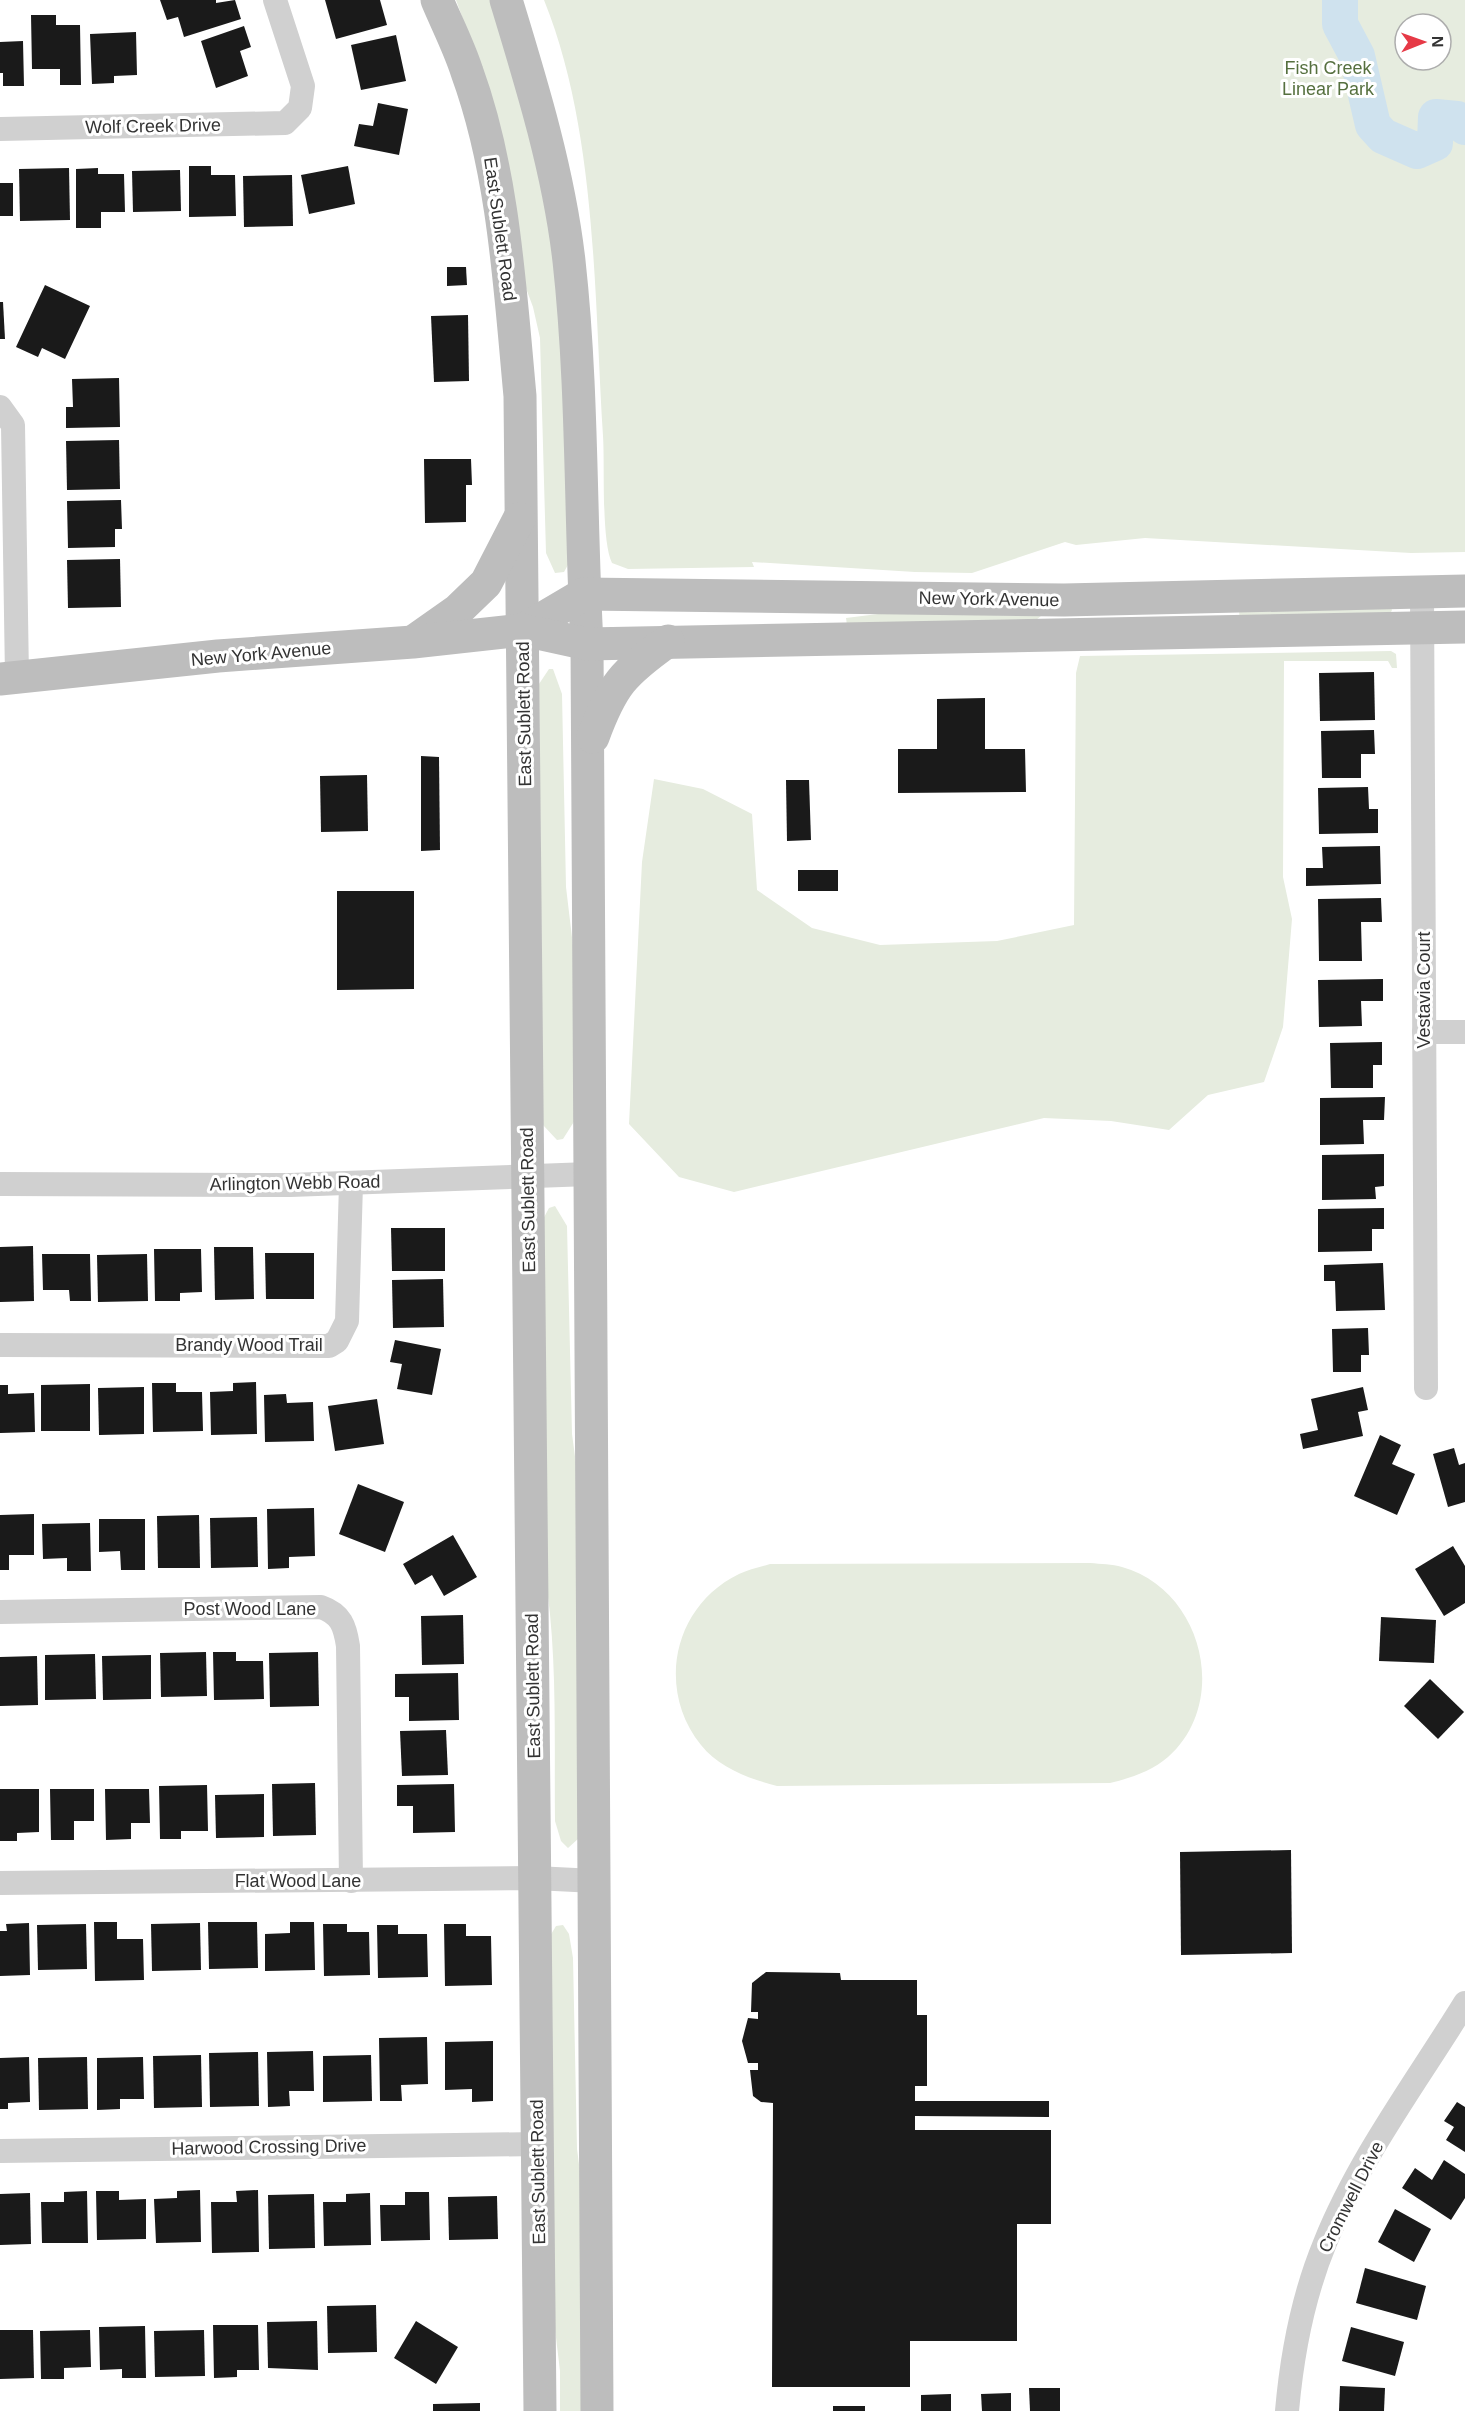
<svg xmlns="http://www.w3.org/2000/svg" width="1465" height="2411" font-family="Arial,sans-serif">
	<rect width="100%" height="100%" fill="#fff"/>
	<g fill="#e6ecdf" fill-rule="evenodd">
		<polygon points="456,0 497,0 530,111 563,307 569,563 564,572 555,573 546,553 540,338 533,307 521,275 464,22"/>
		<path d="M544,0H1465V552L1411,553L1145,538L1076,545L1065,542L972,573L915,572L752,562L754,567L628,569L612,563C601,540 605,466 603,436C594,296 597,131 544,0ZM1405,24H1441V60H1405Z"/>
		<polygon points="1390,606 1392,610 1390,614 1240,620 1239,611"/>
		<polygon points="886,613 1041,616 1036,620 847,625 846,618"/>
		<polygon points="1391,651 1396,654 1397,668 1392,668 1388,661 1284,661 1283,877 1292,919 1283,1027 1264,1082 1208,1095 1169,1130 1111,1121 1044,1118 734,1192 679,1177 629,1124 642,862 654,779 703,789 752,814 757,890 812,928 880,945 997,941 1074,925 1076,673 1080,656"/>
		<polygon points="549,669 553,669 562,694 566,887 578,988 575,1120 563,1139 557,1140 543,1125 539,684"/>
		<path d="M555,1206L567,1226L572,1434L578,1479L579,1838L568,1848L561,1841L555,1821C554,1737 558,1652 544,1568L541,1223L549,1208Z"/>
		<path d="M1090,1563C1101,1564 1112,1564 1122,1567C1202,1589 1231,1701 1168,1757C1152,1771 1131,1778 1110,1783L777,1786C750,1779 719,1768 701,1745C656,1689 673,1606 739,1574C749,1569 760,1567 770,1564Z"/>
		<polygon points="563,1925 569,1934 573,1958 577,2149 583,2195 588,2411 560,2411 560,2371 548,2270 547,1941 556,1926"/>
	</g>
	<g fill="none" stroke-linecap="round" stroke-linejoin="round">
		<polyline stroke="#cfe2ee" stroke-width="36" points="1340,0 1340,24 1357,56 1373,125 1383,136 1417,151 1435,143 1436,117 1457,119 1465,127"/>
	</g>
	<g fill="#1a1a1a">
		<polygon points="160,0 216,0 216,3 235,0 241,19 184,37 178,17 167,20"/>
		<polygon points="325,0 380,0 387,25 336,39"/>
		<polygon points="31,15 56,15 56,25 80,25 81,85 60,85 60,69 32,69"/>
		<polygon points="244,26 251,47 240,51 248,76 216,88 201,41"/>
		<polygon points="136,32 137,75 114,76 114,83 92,84 90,34"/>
		<polygon points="396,35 406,81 361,90 351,45"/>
		<polygon points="23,41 24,86 3,86 3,73 0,73 0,42"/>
		<polygon points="378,103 408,109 399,155 354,146 359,124 373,126"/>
		<polygon points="189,166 211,166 211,175 235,175 236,216 189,217"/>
		<polygon points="348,166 355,204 309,214 301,175"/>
		<polygon points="69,168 70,220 20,221 19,169"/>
		<polygon points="98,168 98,174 124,174 125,212 101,212 101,228 76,228 76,169"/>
		<polygon points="180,170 181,211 133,212 132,171"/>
		<polygon points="292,175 293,226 244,227 243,176"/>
		<rect x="0" y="183" width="13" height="33"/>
		<polygon points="447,267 466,267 467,285 447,286"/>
		<polygon points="45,285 90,306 65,359 42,348 38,357 16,347"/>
		<polygon points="0,302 3,302 5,339 0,339"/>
		<polygon points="468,315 469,381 434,382 431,316"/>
		<polygon points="119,378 120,427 66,428 66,407 73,407 72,379"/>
		<polygon points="119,440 120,489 67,490 66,441"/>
		<polygon points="424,459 471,459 472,485 466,485 466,522 425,523"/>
		<polygon points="121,500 122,529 115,529 115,547 68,548 67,501"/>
		<polygon points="120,559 121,607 68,608 67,560"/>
		<polygon points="1374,672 1375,720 1320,721 1319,673"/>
		<polygon points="985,698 985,749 1025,749 1026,792 898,793 898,749 937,749 937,699"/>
		<polygon points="1374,730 1375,754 1361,754 1361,778 1322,778 1321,731"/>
		<polygon points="421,756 439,757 440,850 421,851"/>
		<polygon points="367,775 368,831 321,832 320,776"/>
		<polygon points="786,780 809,780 811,840 787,841"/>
		<polygon points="1368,787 1369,809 1378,809 1378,833 1319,834 1318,788"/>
		<polygon points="1380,846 1381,884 1306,886 1306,868 1323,868 1322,847"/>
		<rect x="798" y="870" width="40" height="21"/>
		<polygon points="337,891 414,891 414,989 337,990"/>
		<polygon points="1381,898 1382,922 1361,922 1362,961 1319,961 1318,899"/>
		<polygon points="1383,979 1383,1001 1361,1001 1362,1026 1319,1027 1318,980"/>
		<polygon points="1382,1042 1382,1065 1373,1065 1373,1088 1331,1088 1330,1043"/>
		<polygon points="1385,1097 1384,1120 1363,1120 1364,1144 1320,1145 1320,1098"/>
		<polygon points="1384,1154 1384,1186 1375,1187 1376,1199 1322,1200 1322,1155"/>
		<polygon points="1384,1208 1384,1229 1372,1229 1372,1251 1318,1252 1318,1209"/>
		<polygon points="391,1228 445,1228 445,1271 392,1271"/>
		<polygon points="33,1246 34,1301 0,1302 0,1247"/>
		<polygon points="214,1247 253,1247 254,1299 215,1300"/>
		<polygon points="154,1249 201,1249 202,1292 180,1293 180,1301 155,1301"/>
		<polygon points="265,1253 314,1253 314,1299 266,1299"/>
		<polygon points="42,1254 90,1254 91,1301 70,1301 69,1290 43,1290"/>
		<polygon points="147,1254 148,1301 98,1302 97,1255"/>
		<polygon points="1383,1263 1385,1310 1336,1311 1335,1281 1324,1281 1324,1265"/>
		<polygon points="443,1279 444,1327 393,1328 392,1280"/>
		<polygon points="1368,1328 1369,1355 1361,1355 1361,1372 1333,1372 1332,1329"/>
		<polygon points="395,1340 441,1349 432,1395 397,1389 402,1364 390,1362"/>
		<polygon points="256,1382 257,1434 211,1435 210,1392 233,1391 233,1383"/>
		<polygon points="152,1383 176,1383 176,1392 202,1392 203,1431 153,1432"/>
		<polygon points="90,1384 90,1431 41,1431 41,1385"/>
		<polygon points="0,1385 8,1385 8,1394 34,1393 35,1432 0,1433"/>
		<polygon points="144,1387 144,1434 99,1435 98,1388"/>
		<polygon points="1363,1387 1368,1410 1358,1412 1363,1436 1303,1449 1300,1434 1318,1430 1311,1399"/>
		<polygon points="286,1394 287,1403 313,1402 314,1441 265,1442 264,1395"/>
		<polygon points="377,1399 384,1444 335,1451 328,1406"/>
		<polygon points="1380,1435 1401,1445 1392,1464 1415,1474 1397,1515 1354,1496"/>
		<polygon points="1454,1448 1459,1465 1465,1463 1465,1502 1448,1507 1433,1454"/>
		<polygon points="358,1484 404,1502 385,1552 339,1534"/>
		<polygon points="314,1508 315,1556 289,1557 289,1568 268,1569 267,1509"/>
		<polygon points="34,1514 34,1555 9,1555 9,1570 0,1570 0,1515"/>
		<polygon points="199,1515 200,1568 158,1568 157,1516"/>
		<polygon points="257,1517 258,1567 211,1568 210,1518"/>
		<polygon points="99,1519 145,1519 145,1570 121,1570 120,1551 99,1552"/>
		<polygon points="90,1523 91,1571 67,1571 67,1558 43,1559 42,1524"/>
		<polygon points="453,1535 477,1577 444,1596 432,1575 415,1585 403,1564"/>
		<polygon points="1453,1546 1465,1566 1465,1603 1444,1616 1415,1569"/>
		<polygon points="463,1615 464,1664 422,1665 421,1616"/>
		<polygon points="1381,1617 1436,1620 1434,1663 1379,1661"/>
		<polygon points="206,1652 207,1696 161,1697 160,1653"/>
		<polygon points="213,1652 236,1652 236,1661 263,1661 264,1699 214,1700"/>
		<polygon points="318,1652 319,1706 270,1707 269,1653"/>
		<polygon points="95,1654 96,1699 45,1700 45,1655"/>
		<polygon points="151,1655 151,1699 103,1700 102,1656"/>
		<polygon points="37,1656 38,1705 0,1706 0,1657"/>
		<polygon points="458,1673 459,1720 409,1721 409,1697 395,1697 395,1674"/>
		<polygon points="1430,1679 1464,1712 1438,1739 1404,1706"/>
		<polygon points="446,1730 448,1775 402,1776 400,1731"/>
		<polygon points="315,1783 316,1835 273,1836 272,1784"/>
		<polygon points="454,1784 455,1832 413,1833 413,1806 397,1806 397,1785"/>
		<polygon points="207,1785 208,1831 181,1831 181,1839 160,1839 159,1786"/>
		<polygon points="0,1789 39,1789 39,1832 17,1833 17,1841 0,1841"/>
		<polygon points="50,1789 94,1789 94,1821 74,1821 74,1840 51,1840"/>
		<polygon points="105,1789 149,1789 150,1823 131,1823 131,1839 106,1840"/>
		<polygon points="264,1794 264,1837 216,1838 215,1795"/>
		<polygon points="1291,1850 1292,1953 1181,1955 1180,1852"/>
		<polygon points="94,1922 117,1922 117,1939 143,1939 144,1980 95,1981"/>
		<polygon points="208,1922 257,1922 258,1968 209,1969"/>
		<polygon points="290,1922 314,1922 315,1970 265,1971 265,1934 290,1933"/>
		<polygon points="29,1923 30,1975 0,1976 0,1931 7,1931 6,1924"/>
		<polygon points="200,1923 201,1970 152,1971 151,1924"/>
		<polygon points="86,1924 87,1969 38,1970 37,1925"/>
		<polygon points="323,1924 347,1924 347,1932 369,1932 370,1975 324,1976"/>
		<polygon points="444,1924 466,1924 466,1936 491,1936 492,1985 445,1986"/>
		<polygon points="377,1925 398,1925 398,1934 427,1934 428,1977 378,1978"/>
		<polygon points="766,1972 840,1973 841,1980 917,1980 917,2015 927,2015 927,2086 915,2086 915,2101 1049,2101 1049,2117 915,2116 915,2130 1051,2130 1051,2224 1017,2224 1017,2341 910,2341 910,2387 772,2387 773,2103 761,2102 753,2096 750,2070 758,2070 758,2063 748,2063 742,2041 748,2018 758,2019 758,2012 751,2012 752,1983"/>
		<polygon points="427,2037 428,2084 401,2085 402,2101 380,2101 379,2038"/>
		<polygon points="493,2041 493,2101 472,2102 472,2089 445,2090 445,2042"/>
		<polygon points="313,2051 314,2091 289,2091 290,2106 268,2107 267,2052"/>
		<polygon points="258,2052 259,2106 210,2107 209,2053"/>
		<polygon points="201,2055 202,2107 154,2108 153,2056"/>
		<polygon points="371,2055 372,2101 323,2102 323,2056"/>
		<polygon points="29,2057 30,2102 8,2103 8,2109 0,2109 0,2058"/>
		<polygon points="87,2057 88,2109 39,2110 38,2058"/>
		<polygon points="143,2057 144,2099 120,2099 120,2109 97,2110 97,2058"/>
		<polygon points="1457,2102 1465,2107 1465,2152 1446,2140 1454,2127 1444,2121"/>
		<polygon points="1444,2160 1465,2174 1465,2198 1451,2220 1402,2188 1415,2168 1432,2180"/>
		<polygon points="200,2190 201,2242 156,2243 154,2199 177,2198 177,2191"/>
		<polygon points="258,2190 259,2252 212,2253 211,2202 237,2202 236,2191"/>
		<polygon points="87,2191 88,2243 42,2243 41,2202 64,2202 64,2192"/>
		<polygon points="96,2191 119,2191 119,2200 146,2199 146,2239 97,2240"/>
		<polygon points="405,2192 429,2192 430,2240 381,2241 380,2205 405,2205"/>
		<polygon points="30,2193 31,2244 0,2245 0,2194"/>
		<polygon points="370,2193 371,2245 324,2246 323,2202 346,2202 346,2194"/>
		<polygon points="314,2194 315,2248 269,2249 268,2195"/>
		<polygon points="497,2196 498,2239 449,2240 448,2197"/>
		<polygon points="1395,2209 1431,2229 1414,2262 1378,2242"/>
		<polygon points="1365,2268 1426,2286 1417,2320 1356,2303"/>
		<polygon points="376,2305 377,2352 328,2353 327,2306"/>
		<polygon points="317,2321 318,2370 268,2368 267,2322"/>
		<polygon points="416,2321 458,2347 436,2384 394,2358"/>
		<polygon points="213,2325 258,2325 259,2370 237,2370 237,2377 214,2378"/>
		<polygon points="145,2326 146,2378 122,2378 122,2369 100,2370 99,2327"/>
		<polygon points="1351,2327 1404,2342 1395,2376 1342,2361"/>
		<polygon points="0,2330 33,2330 34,2378 0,2379"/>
		<polygon points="90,2330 91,2367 64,2368 64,2379 41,2379 40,2331"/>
		<polygon points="204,2330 205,2376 155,2377 154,2331"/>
		<polygon points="1340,2386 1385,2388 1384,2411 1339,2411"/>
		<polygon points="1029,2388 1060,2388 1060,2411 1030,2411"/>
		<polygon points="1011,2393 1011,2411 982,2411 981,2394"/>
		<polygon points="951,2394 951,2411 921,2411 921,2395"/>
		<polygon points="480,2403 480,2411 433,2411 433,2404"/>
		<rect x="833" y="2406" width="32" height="5"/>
	</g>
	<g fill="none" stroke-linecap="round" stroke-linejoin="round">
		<g stroke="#d0d0d0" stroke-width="24">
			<polyline points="0,129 285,123 300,108 303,86 275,0"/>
			<polyline points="0,407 13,425 17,677"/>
			<polyline points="1422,592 1426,1388"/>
			<polyline points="1424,1032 1465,1032"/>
			<polyline points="0,1184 290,1185 589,1174"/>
			<polyline points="0,1345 329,1346 337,1341 347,1321 351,1184"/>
			<path d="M0,1612L321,1607C341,1614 345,1626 348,1646L351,1881"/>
			<polyline points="0,1883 535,1878 595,1881"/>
			<polyline points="0,2151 537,2144"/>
			<path d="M1287,2411C1292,2354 1303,2296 1325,2243C1359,2158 1417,2081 1465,2003"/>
		</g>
		<g stroke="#bdbdbd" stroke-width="33">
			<path d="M437,0C447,24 459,47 467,72C504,173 510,290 520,396L540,2411"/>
			<path d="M506,0C532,85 559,173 569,261C583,388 580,516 587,644L597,2411"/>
			<polyline points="523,630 584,594 1064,600 1465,591"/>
			<polyline points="414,641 458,610 486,583 519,519"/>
			<polyline points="0,679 218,656 413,642 523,630 587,644 1465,627"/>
			<path d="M593,737C612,685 623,673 668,641"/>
		</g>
	</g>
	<g text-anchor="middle" stroke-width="6" stroke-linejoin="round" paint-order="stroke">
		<g font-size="18" fill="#56703f" stroke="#fff">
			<text x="1328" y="74">Fish Creek<tspan x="1328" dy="21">Linear Park</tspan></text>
		</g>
		<g font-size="18" fill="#333" stroke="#fff">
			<text transform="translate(153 126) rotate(-1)" y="6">Wolf Creek Drive</text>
			<text transform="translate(500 229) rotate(82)" y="6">East Sublett Road</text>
			<text transform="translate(989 599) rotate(1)" y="6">New York Avenue</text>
			<text transform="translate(261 654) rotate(-5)" y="6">New York Avenue</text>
			<text transform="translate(524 714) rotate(-91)" y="6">East Sublett Road</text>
			<text transform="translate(1424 990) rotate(-90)" y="6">Vestavia Court</text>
			<text transform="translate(295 1183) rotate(-1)" y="6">Arlington Webb Road</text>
			<text transform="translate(528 1200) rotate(-91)" y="6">East Sublett Road</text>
			<text x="249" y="1351">Brandy Wood Trail</text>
			<text x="250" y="1615">Post Wood Lane</text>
			<text transform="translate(533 1686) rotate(-91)" y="6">East Sublett Road</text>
			<text x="298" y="1887">Flat Wood Lane</text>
			<text transform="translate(269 2147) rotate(-1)" y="6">Harwood Crossing Drive</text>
			<text transform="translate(538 2172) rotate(-91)" y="6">East Sublett Road</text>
			<text transform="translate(1351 2197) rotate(-63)" y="6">Cromwell Drive</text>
		</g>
	</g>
	<g transform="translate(1423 42) rotate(89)"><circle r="28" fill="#ffffff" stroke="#adadad" stroke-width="1.5"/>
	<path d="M0-4.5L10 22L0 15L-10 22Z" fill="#e63946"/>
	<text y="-9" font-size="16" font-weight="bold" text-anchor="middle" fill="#333333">N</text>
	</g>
</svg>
